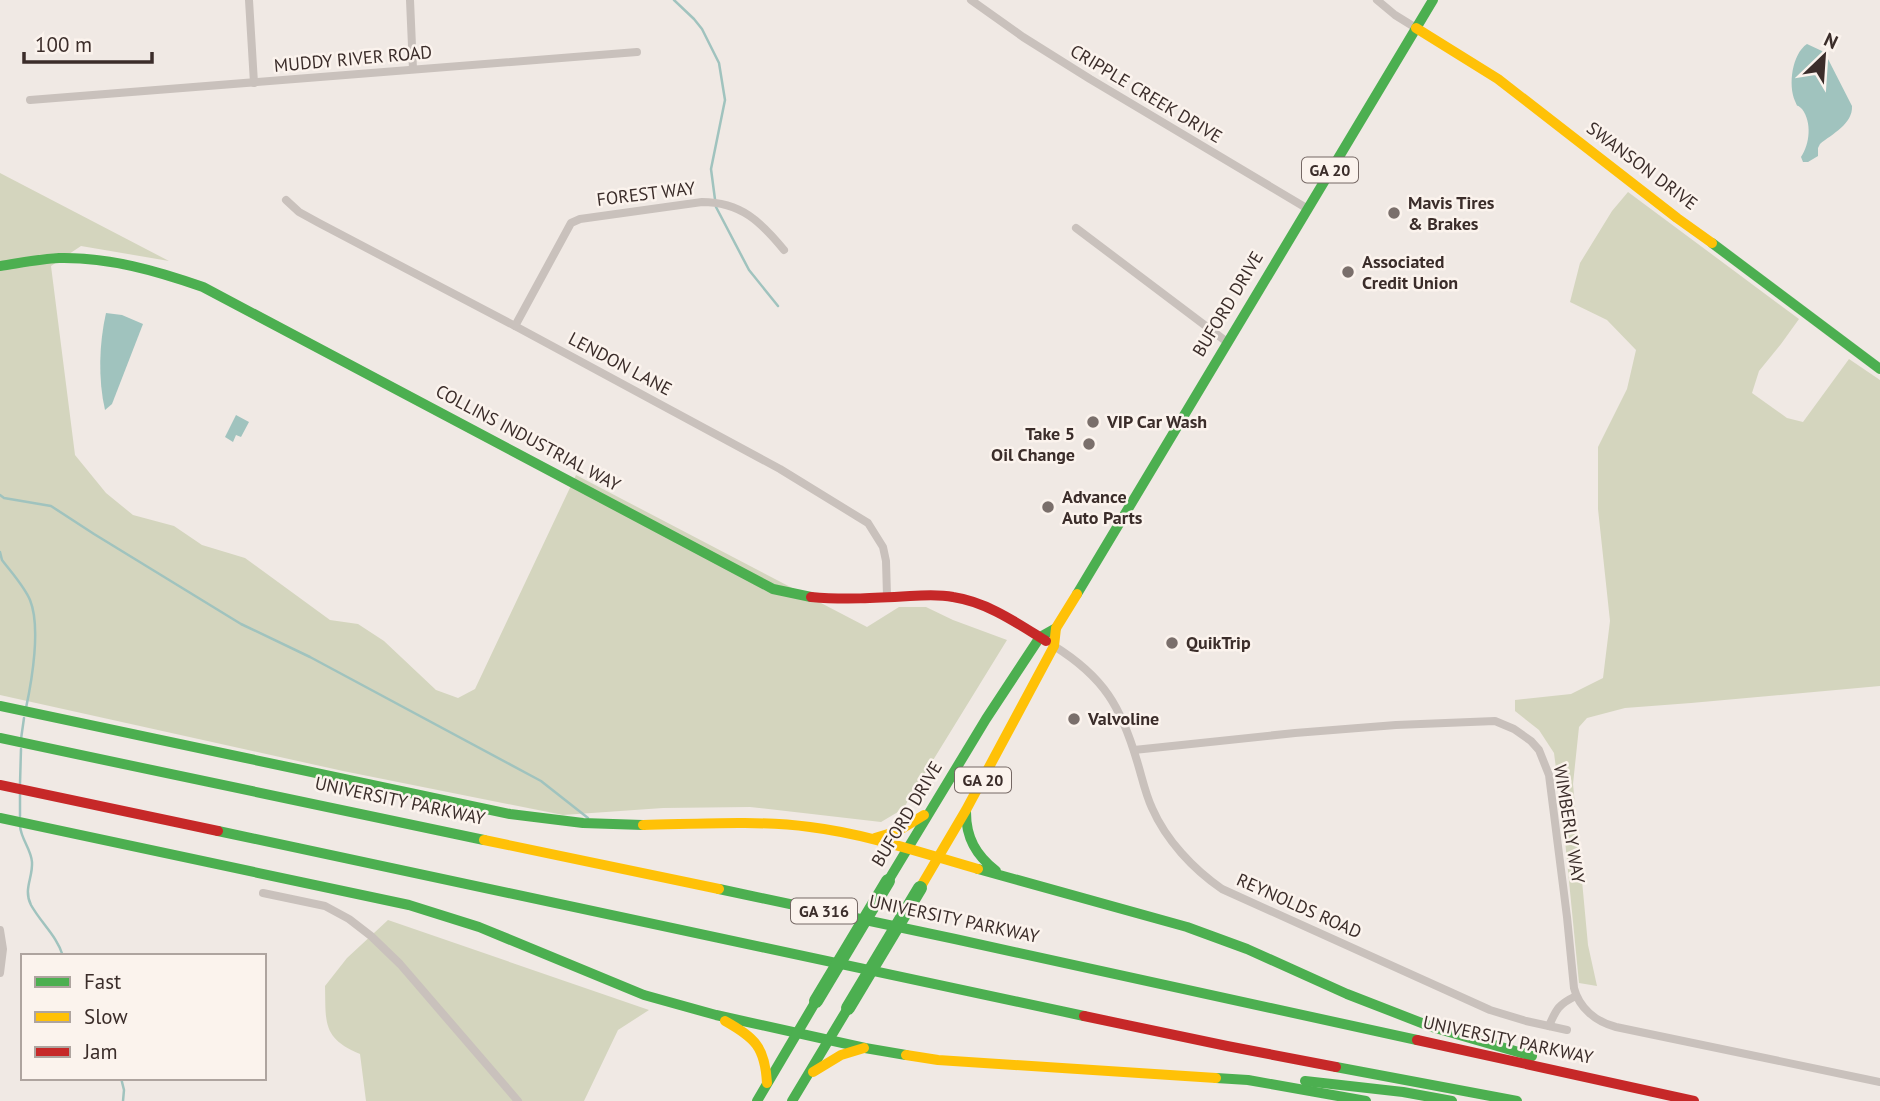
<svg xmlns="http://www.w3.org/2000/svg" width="1880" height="1101" font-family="'PT Sans',sans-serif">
	<rect width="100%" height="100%" fill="#f0e9e4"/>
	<g fill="#d4d5be">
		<polygon points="0,173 169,261 81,246 51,266 75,455 106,493 133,515 174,526 202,545 245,558 330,620 358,624 384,641 436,690 458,698 475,689 576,475 867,627 899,607 926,607 953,620 1007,640 903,809 881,822 750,807 663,808 563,815 343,771 0,695"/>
		<polygon points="1628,192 1799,319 1781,344 1759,371 1752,393 1787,418 1803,422 1849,359 1880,380 1880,686 1691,703 1625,708 1587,718 1579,727 1573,784 1588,945 1597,986 1579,983 1564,830 1554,753 1539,730 1515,711 1515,700 1571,694 1603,678 1610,621 1598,509 1598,447 1627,389 1636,350 1607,320 1570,302 1580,263 1612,211"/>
		<path d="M388,920L649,1010L618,1030L584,1101H366L360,1054C322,1038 326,1023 325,986L347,958Z"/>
	</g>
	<g fill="#a0c3be">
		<path d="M1807,44L1822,51L1828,59L1852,106C1853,124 1832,134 1820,144L1818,148V156L1808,162H1803L1801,157C1810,144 1812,122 1802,109C1795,102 1799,110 1795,101C1788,85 1792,54 1807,44Z"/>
		<path d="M106,313L122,315L143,324L112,404L105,410C98,379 99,344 106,313Z"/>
		<polygon points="236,415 249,422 241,437 236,435 233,442 225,437"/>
	</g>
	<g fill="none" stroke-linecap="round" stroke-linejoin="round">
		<g stroke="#a0c3be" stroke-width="2.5">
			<polyline points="674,0 694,19 702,29 719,63 725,100 711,169 716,207 749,270 778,306"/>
			<polyline points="0,495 4,498 51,506 94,534 241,624 310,657 541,781 588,818"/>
			<path d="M0,552L2,560C11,572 24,586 30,600C41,627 32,680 26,708"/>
			<polyline points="21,739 24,718"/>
			<polyline points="20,784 21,749"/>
			<polyline points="20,816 20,794"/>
			<path d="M20,826C21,839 31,849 32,862C33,878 23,889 31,905C41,923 57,936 63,956"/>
			<polyline points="121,1078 124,1090 123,1101"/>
		</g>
		<g stroke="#c9c1bc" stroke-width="8">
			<polyline points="249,0 254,83"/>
			<polyline points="410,0 413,69"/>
			<polyline points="971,0 1023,37 1090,79 1308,209"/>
			<polyline points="1377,0 1395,15 1416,28"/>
			<polyline points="30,100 637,52"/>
			<polyline points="286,200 299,212 319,223 515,326 780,469 868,523 883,547 886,561 887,596"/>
			<polyline points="1076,228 1227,342"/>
			<path d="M515,326L571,223L580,219L702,202C741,202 761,222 784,250"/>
			<path d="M1054,646C1104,677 1121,707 1137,761C1142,777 1145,793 1152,808C1166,840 1193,869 1222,889L1490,1010L1526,1021L1567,1030"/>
			<path d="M1134,750L1295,733L1396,725L1495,721L1514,729L1531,741L1539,750L1549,775L1567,917L1574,988C1579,1008 1596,1022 1616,1027L1880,1082"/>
			<polyline points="263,893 325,906 349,919 371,936 400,964 518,1101"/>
			<polyline points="0,930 3,949 0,973"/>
			<path d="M1549,1026C1556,1009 1559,1004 1576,996"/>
		</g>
		<g stroke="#4caf50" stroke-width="10">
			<polyline points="1712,243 1880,369"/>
			<path d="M0,266C20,263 40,259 59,258C109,257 157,271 203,287L773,589L811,597"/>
			<polyline points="1077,594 1433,0"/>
			<polyline points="0,706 510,814 583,823 643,825"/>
			<polyline points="0,738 484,840"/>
			<path d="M966,812C966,838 976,855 996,871"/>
			<polyline points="0,818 409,905 479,927 644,995 716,1015 865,1048 906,1055"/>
			<polyline points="218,831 1084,1016"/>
			<polyline points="978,869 1187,927 1247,949 1347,994 1432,1027 1532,1056"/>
			<polyline points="888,881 986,719 1040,637 1056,628"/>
			<polyline points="719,889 955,939 1417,1040"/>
			<polyline points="1336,1067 1517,1101"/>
			<polyline points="1216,1078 1248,1080 1366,1101"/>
			<polyline points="1305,1081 1403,1092 1452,1101"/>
			<polyline points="757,1101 816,1001"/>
			<polyline points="792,1101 848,1008"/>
		</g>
		<g stroke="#ffc107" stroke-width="10">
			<polyline points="1416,28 1498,79 1677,218 1712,243"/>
			<path d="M643,825C699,824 755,820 810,827C867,834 922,853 978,869"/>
			<polyline points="875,838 898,831 924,815"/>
			<polyline points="484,840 719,889"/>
			<polyline points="920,888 966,810 1054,646 1056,628 1077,594"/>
			<path d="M725,1021C755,1038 765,1047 767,1083"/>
			<polyline points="906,1055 938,1060 1216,1078"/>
			<polyline points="813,1072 841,1055 864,1048"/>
		</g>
		<g stroke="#c62828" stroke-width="10">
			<path d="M811,597C844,600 877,598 910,596C924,595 939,594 953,597C987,602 1017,623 1046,641"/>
			<polyline points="0,785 218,831"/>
			<polyline points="1084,1016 1227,1046 1336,1067"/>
			<polyline points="1417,1040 1694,1101"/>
		</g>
		<g stroke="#4caf50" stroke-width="14">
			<polyline points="816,1001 888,881"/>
			<polyline points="848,1008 920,888"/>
		</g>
	</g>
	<g fill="#7a6f6b" stroke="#fbf3ed" stroke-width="2.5">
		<circle cx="1394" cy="213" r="7"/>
		<circle cx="1348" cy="272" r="7"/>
		<circle cx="1093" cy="422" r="7"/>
		<circle cx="1089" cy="444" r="7"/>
		<circle cx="1048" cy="507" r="7"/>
		<circle cx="1172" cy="643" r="7"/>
		<circle cx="1074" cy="719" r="7"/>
	</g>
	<g text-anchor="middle" stroke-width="5" stroke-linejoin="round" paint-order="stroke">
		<g fill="#fbf3ed" stroke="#756864" stroke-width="2">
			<rect x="1302" y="157.5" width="56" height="25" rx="5"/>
			<rect x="955" y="767.5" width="56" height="25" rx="5"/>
			<rect x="791" y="898.5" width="66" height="25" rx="5"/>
		</g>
		<g font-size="16" font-weight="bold" fill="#3b2d2a">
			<text x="1330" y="176">GA 20</text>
			<text x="983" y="786">GA 20</text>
			<text x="824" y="917">GA 316</text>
		</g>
		<g font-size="18" fill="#3b2d2a" stroke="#fbf3ed">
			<text transform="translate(353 59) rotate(-5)" y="6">MUDDY RIVER ROAD</text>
			<text transform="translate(1146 94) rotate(31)" y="6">CRIPPLE CREEK DRIVE</text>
			<text transform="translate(1642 166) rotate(37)" y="6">SWANSON DRIVE</text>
			<text transform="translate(646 194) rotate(-7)" y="6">FOREST WAY</text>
			<text transform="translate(1228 304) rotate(-59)" y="6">BUFORD DRIVE</text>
			<text transform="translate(620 364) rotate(28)" y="6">LENDON LANE</text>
			<text transform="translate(528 438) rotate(28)" y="6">COLLINS INDUSTRIAL WAY</text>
			<text transform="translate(400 801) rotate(12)" y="6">UNIVERSITY PARKWAY</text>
			<text transform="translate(907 814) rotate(-59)" y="6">BUFORD DRIVE</text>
			<text transform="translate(1569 824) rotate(81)" y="6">WIMBERLY WAY</text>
			<text transform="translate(1299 906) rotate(24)" y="6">REYNOLDS ROAD</text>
			<text transform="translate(954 919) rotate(12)" y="6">UNIVERSITY PARKWAY</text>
			<text transform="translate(1508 1040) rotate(12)" y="6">UNIVERSITY PARKWAY</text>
		</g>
		<g font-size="18" font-weight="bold" fill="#3b2d2a" stroke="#fbf3ed" text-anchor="start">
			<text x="1408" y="209">Mavis Tires<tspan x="1408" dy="21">&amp; Brakes</tspan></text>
			<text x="1362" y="268">Associated<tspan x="1362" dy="21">Credit Union</tspan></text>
			<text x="1107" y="428">VIP Car Wash</text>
			<text x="1075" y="440" text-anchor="end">Take 5<tspan x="1075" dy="21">Oil Change</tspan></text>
			<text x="1062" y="503">Advance<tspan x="1062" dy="21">Auto Parts</tspan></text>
			<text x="1186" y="649">QuikTrip</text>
			<text x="1088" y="725">Valvoline</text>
		</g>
	</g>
	<rect x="21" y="954" width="245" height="126" fill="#fbf3ed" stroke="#aea49f" stroke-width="2"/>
	<rect x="35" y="977" width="35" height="10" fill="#4caf50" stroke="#aea49f" stroke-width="2"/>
	<text x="84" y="989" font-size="21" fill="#3b2d2a">Fast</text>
	<rect x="35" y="1012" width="35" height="10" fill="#ffc107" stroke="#aea49f" stroke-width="2"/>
	<text x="84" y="1024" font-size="21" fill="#3b2d2a">Slow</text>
	<rect x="35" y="1047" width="35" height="10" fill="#c62828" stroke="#aea49f" stroke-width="2"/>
	<text x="84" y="1059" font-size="21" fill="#3b2d2a">Jam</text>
	<g transform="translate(1824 56) rotate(25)" stroke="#fbf3ed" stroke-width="5" paint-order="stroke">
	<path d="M0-5L12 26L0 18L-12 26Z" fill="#3b2d2a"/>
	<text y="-10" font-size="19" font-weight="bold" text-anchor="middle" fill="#3b2d2a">N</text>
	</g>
	<path d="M24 52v10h128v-10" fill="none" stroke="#3b2d2a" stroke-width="3.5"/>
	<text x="35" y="52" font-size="21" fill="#3b2d2a" stroke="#fbf3ed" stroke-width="5" paint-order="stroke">100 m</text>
</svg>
